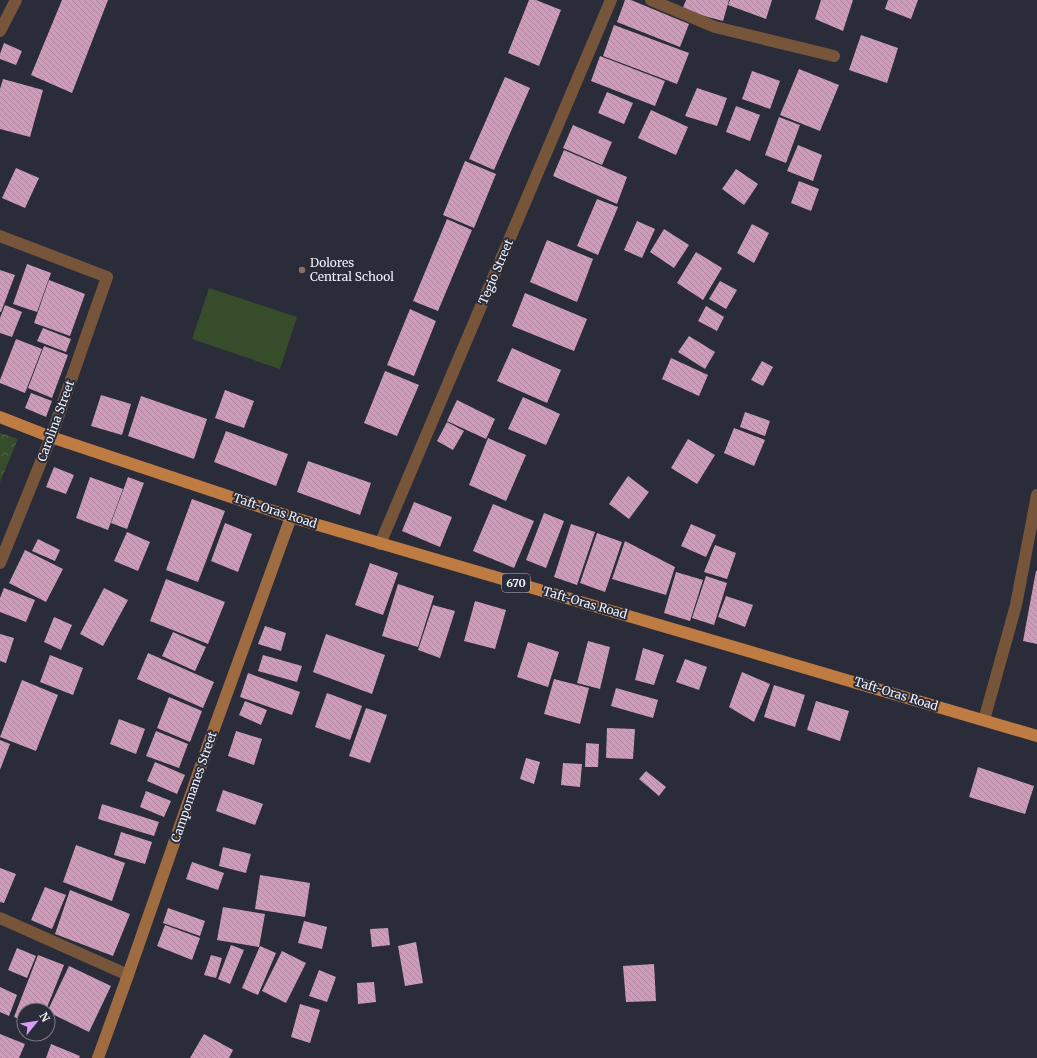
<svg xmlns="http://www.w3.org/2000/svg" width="1037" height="1058" font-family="Merriweather,serif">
	<defs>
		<pattern id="forest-crowns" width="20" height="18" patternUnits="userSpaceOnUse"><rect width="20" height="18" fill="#374c2a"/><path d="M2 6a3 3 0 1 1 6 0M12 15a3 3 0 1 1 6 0" fill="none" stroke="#54664a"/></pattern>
		<pattern id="building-back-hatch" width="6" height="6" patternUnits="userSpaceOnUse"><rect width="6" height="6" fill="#ce9cb8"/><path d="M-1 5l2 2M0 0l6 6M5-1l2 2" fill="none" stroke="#ac879d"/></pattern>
	</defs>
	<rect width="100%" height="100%" fill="#2a2c39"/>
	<polygon fill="url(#forest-crowns)" points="0,433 18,439 0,482"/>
	<polygon fill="#374c2a" points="209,288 297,317 280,369 192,339"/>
	<g fill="url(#building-back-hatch)">
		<polygon points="62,0 108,0 72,93 31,75"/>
		<polygon points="529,0 536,0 561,10 539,66 508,53"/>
		<polygon points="625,0 631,0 689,24 680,47 617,22"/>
		<polygon points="686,0 729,0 723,21 682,10"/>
		<polygon points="730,0 772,0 766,19 728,5"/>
		<polygon points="821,0 853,0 843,31 815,19"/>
		<polygon points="888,0 918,0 911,19 885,9"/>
		<polygon points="614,25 689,53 677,84 603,56"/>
		<polygon points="861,35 898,48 887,83 849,70"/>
		<polygon points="4,43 22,51 16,65 0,59 0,54"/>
		<polygon points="600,56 665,81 655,106 591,81"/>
		<polygon points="799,69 839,85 820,131 780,115"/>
		<polygon points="752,71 780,81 770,109 742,99"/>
		<polygon points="505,77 530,88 494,170 469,159"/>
		<polygon points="3,79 43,90 30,137 0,129 0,89"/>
		<polygon points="697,88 727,98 717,126 685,116"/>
		<polygon points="607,92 633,103 624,124 598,113"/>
		<polygon points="736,106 760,115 750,141 726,132"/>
		<polygon points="651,110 688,127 676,155 638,138"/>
		<polygon points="779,117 800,125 786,163 765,155"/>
		<polygon points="573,125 612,142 602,165 563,148"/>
		<polygon points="798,145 822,155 813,181 787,171"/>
		<polygon points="564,150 627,177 617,204 553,176"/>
		<polygon points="465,161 496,174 474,228 443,215"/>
		<polygon points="16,168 39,178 25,208 2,198"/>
		<polygon points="736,169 758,184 744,205 722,189"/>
		<polygon points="799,181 819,189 811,211 791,203"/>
		<polygon points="597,199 618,207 598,255 577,246"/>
		<polygon points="447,219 472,230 438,311 413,301"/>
		<polygon points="637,221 655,229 642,258 624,250"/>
		<polygon points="752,224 769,233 754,263 737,253"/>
		<polygon points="664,229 689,245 674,268 650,252"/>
		<polygon points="547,240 593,259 577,302 530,282"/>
		<polygon points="696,252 722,268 703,300 677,283"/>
		<polygon points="27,264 51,273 37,312 13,304"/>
		<polygon points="0,270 15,275 1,312 0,312"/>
		<polygon points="49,280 85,294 70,336 34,323"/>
		<polygon points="720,281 737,290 726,309 709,299"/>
		<polygon points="525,293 587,319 574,351 512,326"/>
		<polygon points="5,305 22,312 12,337 0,333 0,318"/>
		<polygon points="706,306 724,317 717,331 698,321"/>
		<polygon points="410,309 436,321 414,376 387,365"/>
		<polygon points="43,328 71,339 66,352 37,341"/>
		<polygon points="689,336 715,352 705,369 678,352"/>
		<polygon points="16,339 42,349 25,393 0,383 0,380"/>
		<polygon points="44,346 68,355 52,398 28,388"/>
		<polygon points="512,348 561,370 547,403 497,381"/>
		<polygon points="671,358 708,375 699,396 662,379"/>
		<polygon points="762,361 773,367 763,386 751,380"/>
		<polygon points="385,371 419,385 397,436 364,423"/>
		<polygon points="225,390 254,401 244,428 215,418"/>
		<polygon points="31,393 52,401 46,417 25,408"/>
		<polygon points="101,395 131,404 122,435 91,426"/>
		<polygon points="141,396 207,419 194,459 128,436"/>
		<polygon points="523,397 560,414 546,445 508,429"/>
		<polygon points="457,400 495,419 486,439 447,421"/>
		<polygon points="745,412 770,421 765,436 740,427"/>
		<polygon points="447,422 464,431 453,450 437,441"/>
		<polygon points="734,428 765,440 754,466 724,453"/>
		<polygon points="226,431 288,454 276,486 214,462"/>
		<polygon points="488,438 526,455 506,501 469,485"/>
		<polygon points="688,439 715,455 697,484 671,468"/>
		<polygon points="308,461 371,483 360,515 297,492"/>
		<polygon points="54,467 74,475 66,494 46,487"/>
		<polygon points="628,476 649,492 629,519 609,504"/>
		<polygon points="90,477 123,489 108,530 76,518"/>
		<polygon points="128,477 144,483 127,529 111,523"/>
		<polygon points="192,499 225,511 198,582 166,570"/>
		<polygon points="414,502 452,517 440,547 402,531"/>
		<polygon points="493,504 534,521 514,568 473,551"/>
		<polygon points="544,513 564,521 546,568 526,560"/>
		<polygon points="225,523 252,534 238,572 211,561"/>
		<polygon points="571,524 595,532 577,585 554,577"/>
		<polygon points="691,524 716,535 706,557 681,546"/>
		<polygon points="127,532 150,542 138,571 114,561"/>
		<polygon points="597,533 622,542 605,592 580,583"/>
		<polygon points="38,539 60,550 55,561 32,551"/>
		<polygon points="625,541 675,567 666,595 612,579"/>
		<polygon points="715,545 736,553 727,579 704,572"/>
		<polygon points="25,550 63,569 46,602 9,583"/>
		<polygon points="370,563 398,573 383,615 355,605"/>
		<polygon points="1036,571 1037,571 1037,644 1023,641"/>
		<polygon points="676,572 703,580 690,621 664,613"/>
		<polygon points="706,576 727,583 714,625 692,618"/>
		<polygon points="166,579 225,602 208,644 150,621"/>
		<polygon points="398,584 434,596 418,647 382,636"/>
		<polygon points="4,588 35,600 26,622 0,612 0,598"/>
		<polygon points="104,588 128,600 103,646 80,634"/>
		<polygon points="726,596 753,605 745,627 718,617"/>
		<polygon points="475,601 506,610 495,649 464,641"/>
		<polygon points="433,605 455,611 440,658 418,650"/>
		<polygon points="54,617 72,625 61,650 44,642"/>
		<polygon points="265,626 286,633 281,651 258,644"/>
		<polygon points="173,632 206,647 195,671 162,656"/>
		<polygon points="0,634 14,638 6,663 0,661"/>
		<polygon points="326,634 385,655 372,694 313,672"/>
		<polygon points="588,641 610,647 600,689 577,683"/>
		<polygon points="528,642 559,652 548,687 517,677"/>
		<polygon points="643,648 664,655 654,685 635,680"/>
		<polygon points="148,653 214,682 203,708 137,679"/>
		<polygon points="50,655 83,668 73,695 40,682"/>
		<polygon points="263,655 302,666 297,682 258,671"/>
		<polygon points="685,659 707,667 699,690 676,682"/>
		<polygon points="742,672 770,684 754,722 729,707"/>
		<polygon points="248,673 300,692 292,715 240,697"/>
		<polygon points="554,679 589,688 580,724 544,714"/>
		<polygon points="22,680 58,695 36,751 0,737"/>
		<polygon points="774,685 805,695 795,727 764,717"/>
		<polygon points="616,688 658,700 653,718 611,706"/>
		<polygon points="327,693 362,706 350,740 315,727"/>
		<polygon points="169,697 202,711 190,742 157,728"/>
		<polygon points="245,701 267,710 261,725 239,715"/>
		<polygon points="816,701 849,711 840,741 807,730"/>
		<polygon points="366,708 387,715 370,763 349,756"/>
		<polygon points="119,719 145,729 136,754 110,744"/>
		<polygon points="607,728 635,729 633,759 606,758"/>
		<polygon points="156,731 188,744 179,768 146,756"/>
		<polygon points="236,731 262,739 254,765 228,756"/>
		<polygon points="0,740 10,744 0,770"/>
		<polygon points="586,743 599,744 598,767 585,767"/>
		<polygon points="526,758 540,762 534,784 520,779"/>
		<polygon points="155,762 185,775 177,794 147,781"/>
		<polygon points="563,763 582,764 580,787 561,785"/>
		<polygon points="978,767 1034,786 1025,814 969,797"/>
		<polygon points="646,771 666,787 659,796 639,779"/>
		<polygon points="223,790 263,804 255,825 216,811"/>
		<polygon points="146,791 171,801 164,817 140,807"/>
		<polygon points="102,804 159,822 154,836 98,819"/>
		<polygon points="121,832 152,842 145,864 114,855"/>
		<polygon points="76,845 125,863 112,901 63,882"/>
		<polygon points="223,847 251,854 246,873 219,866"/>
		<polygon points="192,862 224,873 218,890 186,879"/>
		<polygon points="0,868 16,874 4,903 0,902"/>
		<polygon points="260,875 310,883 305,917 255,909"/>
		<polygon points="45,887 66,895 52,929 31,920"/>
		<polygon points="70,890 130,914 113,956 55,934"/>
		<polygon points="223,907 265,914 259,947 217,940"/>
		<polygon points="168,908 205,921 200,936 163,923"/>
		<polygon points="304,921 327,927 322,949 298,943"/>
		<polygon points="165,925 200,938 192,960 157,946"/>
		<polygon points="388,928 390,945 372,947 370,929"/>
		<polygon points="416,942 423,983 405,986 398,946"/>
		<polygon points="231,945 244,950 230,984 218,979"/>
		<polygon points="260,946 276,953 258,995 242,988"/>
		<polygon points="17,948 36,956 27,978 8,970"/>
		<polygon points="282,951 306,963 286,1003 262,991"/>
		<polygon points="38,955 64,965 46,1010 24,1010 24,1021 14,1017"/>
		<polygon points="211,955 222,958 216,978 204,975"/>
		<polygon points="654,964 656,1001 626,1002 623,966"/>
		<polygon points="69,966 111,986 89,1032 48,1012 48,1010"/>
		<polygon points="319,970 336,977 327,1002 309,996"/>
		<polygon points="374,982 376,1002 358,1004 357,983"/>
		<polygon points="0,987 17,995 9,1016 0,1012"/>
		<polygon points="300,1004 320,1010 310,1043 291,1037"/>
		<polygon points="0,1034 25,1044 19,1058 0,1058"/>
		<polygon points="204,1034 233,1050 229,1058 190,1058"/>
		<polygon points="51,1044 80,1056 79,1058 46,1058"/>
	</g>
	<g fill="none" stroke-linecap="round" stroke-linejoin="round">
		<g stroke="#76553b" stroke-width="12">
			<polyline points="651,0 715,27 834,56"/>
			<polyline points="0,31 16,0"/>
			<polyline points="0,236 107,277 51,437 0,563"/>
			<polyline points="380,544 611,0"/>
			<polyline points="984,720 1016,605 1037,495"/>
			<polyline points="0,918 128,975"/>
		</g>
		<polyline stroke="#9f6b40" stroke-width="12" points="98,1058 128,975 211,737 291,517"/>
		<polyline stroke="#be7b42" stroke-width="12" points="0,417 51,437 291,517 1037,736"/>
	</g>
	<circle fill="#8d6e63" stroke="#2a2c39" stroke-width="1.5" cx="302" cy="270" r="4"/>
	<g text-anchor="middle" stroke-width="4" stroke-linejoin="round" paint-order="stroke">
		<rect fill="#2a2c39" stroke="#b4b6c0" stroke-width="1" x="502" y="574" width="28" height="18" rx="3"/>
		<g font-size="11" font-weight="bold" fill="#eff1fa">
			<text x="516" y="587">670</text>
		</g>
		<g font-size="12" fill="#eff1fa" stroke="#2a2c39" text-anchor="start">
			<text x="310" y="267">Dolores<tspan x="310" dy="14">Central School</tspan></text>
		</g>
		<g font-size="12" fill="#eff1fa" stroke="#2a2c39">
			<text transform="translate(496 272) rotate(-67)" y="4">Tegio Street</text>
			<text transform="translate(56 421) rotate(-70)" y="4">Carolina Street</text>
			<text transform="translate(275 511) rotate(18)" y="4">Taft-Oras Road</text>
			<text transform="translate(585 603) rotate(16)" y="4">Taft-Oras Road</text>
			<text transform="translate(896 694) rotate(17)" y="4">Taft-Oras Road</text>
			<text transform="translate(194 787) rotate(-71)" y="4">Campomanes Street</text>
		</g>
	</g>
	<g transform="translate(36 1022) rotate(60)"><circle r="19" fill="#2a2c39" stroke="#797b86"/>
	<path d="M0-3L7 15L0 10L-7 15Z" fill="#d89bf8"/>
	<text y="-6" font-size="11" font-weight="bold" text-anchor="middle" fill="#eff1fa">N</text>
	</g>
</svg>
